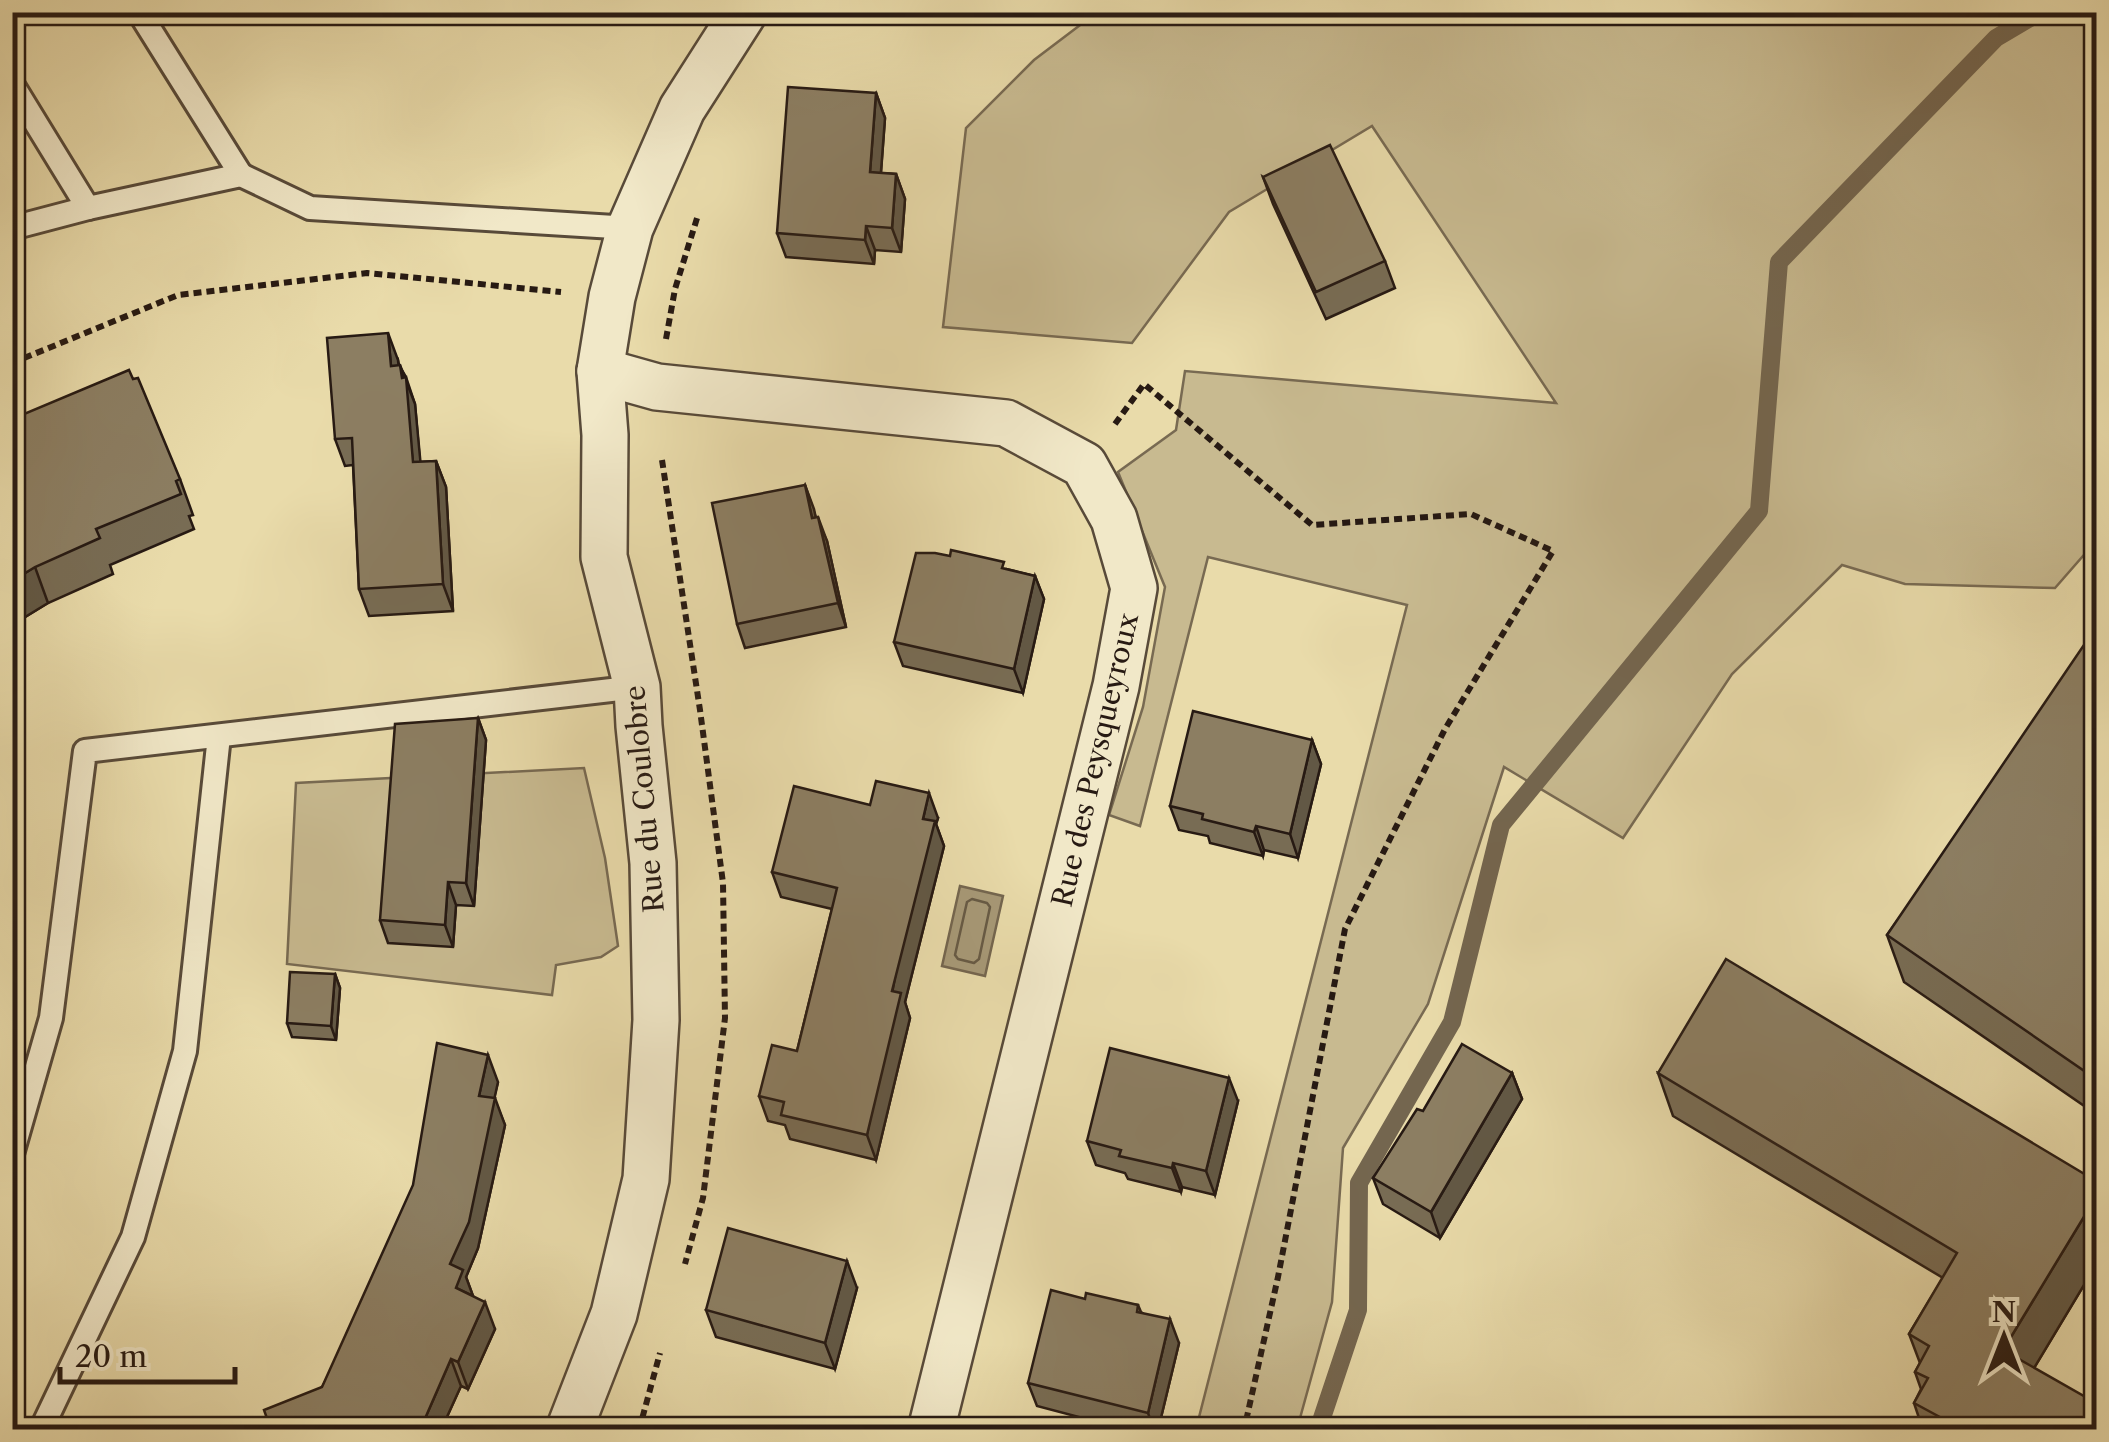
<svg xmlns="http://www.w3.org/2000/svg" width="2109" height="1442" font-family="'Libre Caslon Text',serif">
	<rect width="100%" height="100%" fill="#e9dbaa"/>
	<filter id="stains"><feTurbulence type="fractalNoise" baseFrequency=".002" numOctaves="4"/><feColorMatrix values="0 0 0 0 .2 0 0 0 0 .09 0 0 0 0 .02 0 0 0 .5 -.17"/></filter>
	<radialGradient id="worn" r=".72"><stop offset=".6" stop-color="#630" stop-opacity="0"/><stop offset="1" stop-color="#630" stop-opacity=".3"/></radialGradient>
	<g fill="#c8ba90" stroke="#786a52" stroke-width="2.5">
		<polygon points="1096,13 2096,13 2096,541 2055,588 1905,584 1842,565 1732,674 1623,838 1504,767 1428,1004 1343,1148 1332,1302 1297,1429 1196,1429 1407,605 1208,557 1140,826 1109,815 1143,707 1165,587 1118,472 1176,430 1185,371 1556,403 1372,126 1229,212 1132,343 943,327 966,128 1034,60"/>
		<polygon points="584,768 605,858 618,946 601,957 556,965 552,995 287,964 296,783"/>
	</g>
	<polygon fill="#a79977" stroke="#74664f" stroke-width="2.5" points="960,886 1003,896 985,976 942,966"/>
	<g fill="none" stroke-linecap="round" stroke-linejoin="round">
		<polygon stroke="#675a45" stroke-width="2.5" points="972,899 987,903 990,907 979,959 974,963 958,959 955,955 967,902"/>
		<polyline stroke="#74664f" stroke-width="18" points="1318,1430 1358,1310 1359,1183 1452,1022 1501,825 1759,511 1779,262 1996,38 2040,12"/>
		<defs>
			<g id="service">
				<polyline points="139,12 241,175"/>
				<polyline points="12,84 88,208"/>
				<polyline points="12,228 88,208 241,175 310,208 630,228"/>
				<polyline points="12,1154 51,1018 85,751 637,687"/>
				<polyline points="41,1430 133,1237 185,1051 219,736"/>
			</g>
			<g id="minor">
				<polyline points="600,371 657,387 1006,423 1084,465 1114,519 1134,588 1116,686 931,1430"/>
				<polyline points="569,1430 614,1314 646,1179 656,1020 653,863 639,726 637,687 604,557 605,435 600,371 612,297 630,228 682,109 744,12"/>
			</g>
		</defs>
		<use href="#service" stroke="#584a39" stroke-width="28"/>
		<use href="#minor" stroke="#584a39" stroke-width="50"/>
		<g stroke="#271a13" stroke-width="6" stroke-dasharray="8 5" stroke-linecap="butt">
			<polyline points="666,339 675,289 698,215"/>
			<polyline points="12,363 178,295 367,273 561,292"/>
			<polyline points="1115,424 1144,384 1312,525 1471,514 1553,551 1445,729 1345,929 1278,1277 1244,1430"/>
			<polyline points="662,460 700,710 723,883 725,1018 703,1198 685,1264"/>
			<polyline points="639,1430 660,1353"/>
		</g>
		<use href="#service" stroke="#f1e8c8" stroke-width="22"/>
		<use href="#minor" stroke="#f1e8c8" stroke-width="45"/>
	</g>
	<g fill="#786c54" stroke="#271a13" stroke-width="2.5">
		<polygon points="876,93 885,118 881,173 896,174 905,199 901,252 875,250 874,264 786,257 777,233"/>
		<polygon points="1263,177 1385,261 1395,288 1326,319 1273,204"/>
		<polygon points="398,360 399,365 406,377 415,404 420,462 436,461 446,487 453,611 369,616 359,589 353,465 345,466 335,439"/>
		<polygon points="12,419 180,479 193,515 189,516 194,529 110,565 113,574 48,603 12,625"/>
		<polygon points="805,485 816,518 827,541 846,627 745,648 737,624"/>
		<polygon points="1006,569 1035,576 1044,599 1023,693 903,666 894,642"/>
		<polygon points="2096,645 2096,1114 1904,982 1887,935"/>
		<polygon points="478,718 486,740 474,906 456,905 453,947 388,943 380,920"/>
		<polygon points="1312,740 1321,764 1298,858 1264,850 1263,856 1210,843 1208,836 1179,830 1170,806"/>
		<polygon points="870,805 938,818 936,824 944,846 905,1002 910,1018 876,1160 790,1139 785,1125 768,1121 759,1096 797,1051 832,909 781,897 772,872"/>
		<polygon points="335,974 340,988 336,1040 292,1037 287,1023"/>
		<polygon points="1512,1073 1522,1099 1440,1238 1383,1204 1373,1178 1423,1111"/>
		<polygon points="1658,1073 2096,1265 2034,1368 2096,1430 1923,1430 1914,1403 1921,1389 1915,1372 1920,1363 1909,1334 1943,1278 1673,1116"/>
		<polygon points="498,1082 494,1098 505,1125 478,1248 466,1277 473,1296 495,1329 468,1389 461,1386 441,1430 271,1430 322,1387"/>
		<polygon points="1238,1101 1215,1195 1182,1187 1181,1192 1128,1179 1125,1173 1096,1165 1087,1141"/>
		<polygon points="857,1288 835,1369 716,1337 706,1310"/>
		<polygon points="1085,1299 1138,1305 1141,1312 1179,1343 1158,1430 1128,1430 1037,1406 1028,1383"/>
	</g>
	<g fill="#625845" stroke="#271a13" stroke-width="2.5">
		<polygon points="876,93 885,118 879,197 870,172"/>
		<polygon points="896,174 905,199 901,252 892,228"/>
		<polygon points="866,226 875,250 874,264 865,240"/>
		<polygon points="388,333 398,360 401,393 391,366"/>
		<polygon points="400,365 415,404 423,489 413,462"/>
		<polygon points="436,461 446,487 453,611 443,584"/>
		<polygon points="805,485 814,509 821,542 812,518"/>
		<polygon points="818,517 827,541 846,627 838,603"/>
		<polygon points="35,567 48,603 12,625 12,581"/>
		<polygon points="1035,576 1044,599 1023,693 1014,669"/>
		<polygon points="478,718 486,740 474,906 466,883"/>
		<polygon points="1312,740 1321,764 1298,858 1290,834"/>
		<polygon points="929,793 938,818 936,824 944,846 905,1002 910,1018 876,1160 867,1135 923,819"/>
		<polygon points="1256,826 1264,850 1263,856 1254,832"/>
		<polygon points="448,882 456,905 453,947 445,925"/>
		<polygon points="335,974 340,988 336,1040 331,1026"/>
		<polygon points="488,1055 498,1082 489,1123 479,1096"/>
		<polygon points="1512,1073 1522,1099 1440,1238 1431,1212"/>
		<polygon points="1229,1078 1238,1101 1215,1195 1206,1171"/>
		<polygon points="495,1098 505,1125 478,1248 466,1277 473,1296 456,1288 450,1264"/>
		<polygon points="1173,1163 1182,1187 1181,1192 1172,1168"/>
		<polygon points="2096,1197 2096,1265 2019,1393 2003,1350"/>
		<polygon points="847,1261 857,1288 835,1369 825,1343"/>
		<polygon points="485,1302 495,1329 468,1389 458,1362"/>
		<polygon points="1170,1319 1179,1343 1158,1430 1154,1430 1148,1413"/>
		<polygon points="451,1359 461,1386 441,1430 420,1430"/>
		<polygon points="2096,1418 2096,1430 2090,1430"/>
	</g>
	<g fill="#8c7e62" stroke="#271a13" stroke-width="2.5">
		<polygon points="788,87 876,93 870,172 896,174 892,228 866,226 865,240 777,233"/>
		<polygon points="1330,145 1385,261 1316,292 1263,177"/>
		<polygon points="388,333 391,366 400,365 402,378 406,377 413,462 436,461 443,584 359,589 352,438 335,439 327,338"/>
		<polygon points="129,370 133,379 138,378 180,479 176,481 181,494 96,529 100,538 35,567 12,581 12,419"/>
		<polygon points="805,485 812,518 818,517 838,603 737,624 712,503"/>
		<polygon points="951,550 1004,562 1002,568 1035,576 1014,669 894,642 916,553 935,553 950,556"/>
		<polygon points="2088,639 2096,645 2096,1079 1887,935"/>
		<polygon points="1193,711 1312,740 1290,834 1256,826 1254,832 1202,819 1203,814 1170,806"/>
		<polygon points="478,718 466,883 448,882 445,925 380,920 395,724"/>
		<polygon points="876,781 929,793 923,819 935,821 892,991 901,993 867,1135 781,1115 784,1102 759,1096 772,1045 797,1051 837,888 772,872 794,786 870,805"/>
		<polygon points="1726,959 2096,1181 2096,1197 2003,1350 2096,1403 2096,1418 2090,1430 1964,1430 1914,1403 1928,1378 1915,1372 1929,1346 1909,1334 1957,1253 1658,1073"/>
		<polygon points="290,972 335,974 331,1026 287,1023"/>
		<polygon points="437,1043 488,1055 479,1096 495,1098 469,1222 450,1264 463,1270 456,1288 485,1302 458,1362 451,1359 420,1430 414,1430 393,1421 389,1430 271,1430 264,1410 322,1387 413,1185"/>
		<polygon points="1462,1044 1512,1073 1431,1212 1373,1178 1417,1109 1423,1111"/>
		<polygon points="1110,1048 1229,1078 1206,1171 1173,1163 1172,1168 1119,1156 1121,1150 1087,1141"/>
		<polygon points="728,1228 847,1261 825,1343 706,1310"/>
		<polygon points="1051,1290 1085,1299 1086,1293 1138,1305 1137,1312 1170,1319 1148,1413 1028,1383"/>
	</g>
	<g text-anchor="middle" stroke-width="9" stroke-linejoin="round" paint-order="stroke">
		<g font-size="28" fill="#271a13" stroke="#f1e8c8">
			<text transform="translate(1095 760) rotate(-77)" y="10">Rue des Peysqueyroux</text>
			<text transform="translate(644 799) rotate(-95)" y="10">Rue du Coulobre</text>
		</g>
	</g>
	<rect width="2109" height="1442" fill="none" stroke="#e9dbaa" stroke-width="50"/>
	<rect x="15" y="15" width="2079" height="1412" fill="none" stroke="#271a13" stroke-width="5"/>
	<rect x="25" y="25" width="2059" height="1392" fill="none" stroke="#271a13" stroke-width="2.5"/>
	<g transform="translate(2004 1337)" stroke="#f1e8c8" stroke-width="8" paint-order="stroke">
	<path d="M0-8L18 38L0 25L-18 38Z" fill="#271a13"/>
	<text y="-15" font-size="28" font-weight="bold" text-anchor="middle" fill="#271a13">N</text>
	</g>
	<path d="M60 1367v15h175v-15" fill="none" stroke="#271a13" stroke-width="5"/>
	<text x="75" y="1367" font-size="30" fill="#271a13" stroke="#f1e8c8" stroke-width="8" paint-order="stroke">20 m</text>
	<rect width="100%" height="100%" filter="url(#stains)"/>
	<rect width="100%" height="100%" fill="url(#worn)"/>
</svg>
